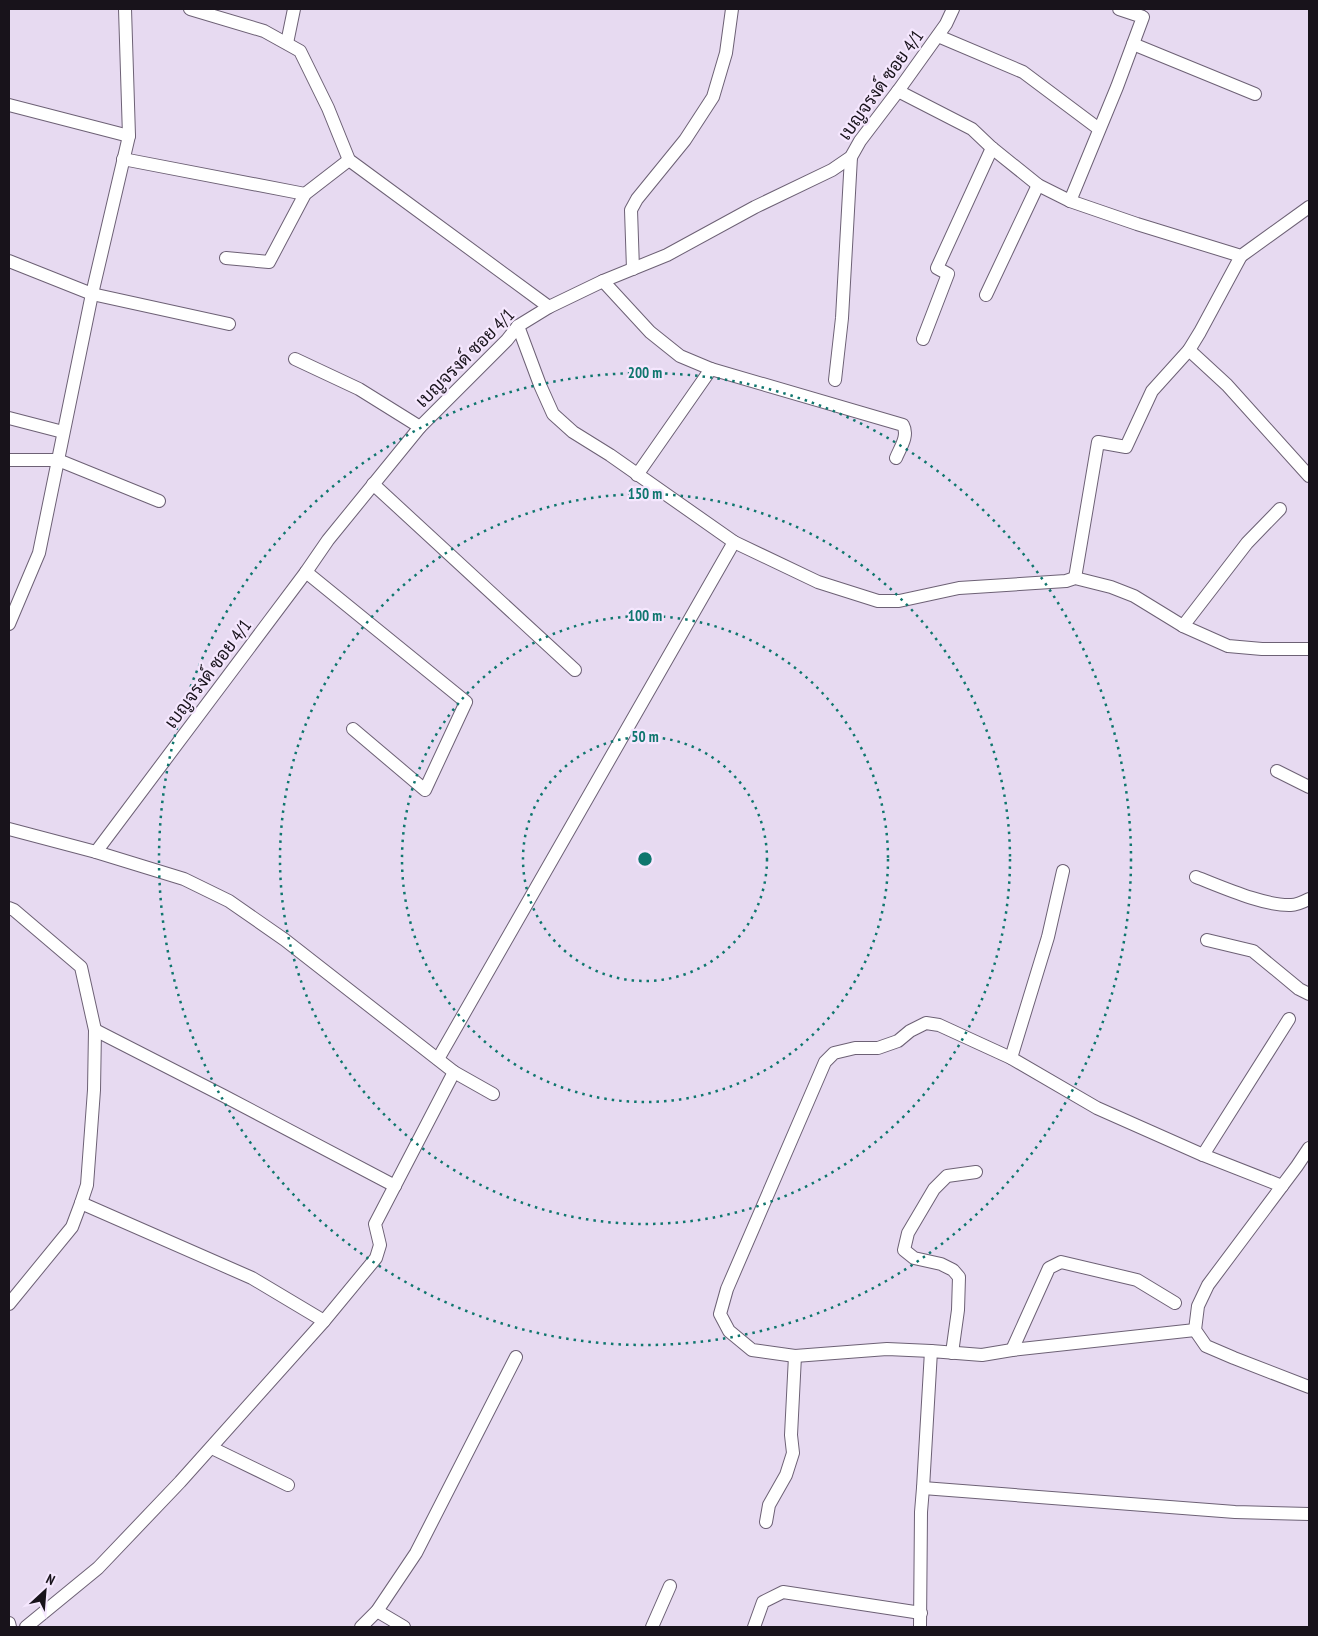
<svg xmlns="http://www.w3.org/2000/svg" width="1318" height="1636" font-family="'PT Sans Narrow',Sarabun,sans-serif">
	<rect width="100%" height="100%" fill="#e7daf1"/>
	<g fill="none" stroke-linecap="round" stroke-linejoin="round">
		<defs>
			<g id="minor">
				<polyline points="190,9 264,31 300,51 328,108 349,160 549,307"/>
				<polyline points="938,36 1023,72 1099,129"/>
				<polyline points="287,43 294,9"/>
				<polyline points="1133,44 1255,94"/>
				<polyline points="898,91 972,129 992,148 1038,185 1070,201 1137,224 1241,256 1309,207"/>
				<polyline points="9,105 129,136"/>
				<polyline points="123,159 305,194"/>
				<polyline points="1070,201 1117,87 1143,17 1119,9"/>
				<polyline points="226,258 269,262 305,194 349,160"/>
				<polyline points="9,261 92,294 229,324"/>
				<polyline points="633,269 631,210 637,199 685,140 713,97 726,53 732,9"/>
				<path d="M603,281L650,332L680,356L711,369L903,425C909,436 900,448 896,458"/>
				<polyline points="986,295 1038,185"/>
				<polyline points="518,326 540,385 553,414 573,432 610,455 734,542 818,582 878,601 899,601 959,588 1066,581 1075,578 1111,587 1134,596 1183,626 1228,646 1262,649 1309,649"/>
				<polyline points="923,339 948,274 937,268 992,148"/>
				<polyline points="1189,350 1227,385 1309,476"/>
				<polyline points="295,359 359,389 420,427"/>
				<polyline points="835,380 842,318 851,157"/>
				<polyline points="9,418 63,432"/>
				<polyline points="9,460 58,460 159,501"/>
				<polyline points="637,475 711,369"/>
				<polyline points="373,484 575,670"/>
				<polyline points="306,572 466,702 425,790 353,729"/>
				<polyline points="1075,578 1098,442 1126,447 1152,391 1189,350 1200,332 1241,256"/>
				<polyline points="9,624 39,553 92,294 129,136 125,9"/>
				<polyline points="1183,626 1247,543 1280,509"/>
				<polyline points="1277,771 1309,787"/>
				<polyline points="9,829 96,852 184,879 229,901 285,940 454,1072 493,1094"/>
				<polyline points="96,852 306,572 328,540 420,427 507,340 518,326 549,307 603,281 667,255 755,207 832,170 851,157 860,141 898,91 946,24 953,9"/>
				<path d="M1196,877C1222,887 1264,906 1291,905C1297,905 1303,902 1309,899"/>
				<polyline points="9,908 14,910 81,967 95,1030 94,1090 87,1185 81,1203 72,1227 9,1304"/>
				<polyline points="1207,940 1253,951 1299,989 1309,994"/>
				<polyline points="95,1030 224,1096 395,1186"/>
				<polyline points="1011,1058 1048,937 1063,871"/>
				<polyline points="438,1059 734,542"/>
				<polyline points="1309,1148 1297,1166 1208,1285 1198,1306 1195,1330 1206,1346 1234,1358 1309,1387"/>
				<polyline points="1203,1155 1289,1019"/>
				<polyline points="81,1203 252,1278 324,1321"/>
				<polyline points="1012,1350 1049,1268 1061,1262 1137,1280 1175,1303"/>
				<polyline points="931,1351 887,1349 795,1356 752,1350 729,1331 720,1314 727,1289 825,1062 834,1053 855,1048 878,1048 898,1041 910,1031 926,1023 939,1025 1011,1058 1097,1108 1203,1155 1282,1186"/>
				<polyline points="952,1353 958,1310 959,1277 953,1270 941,1264 914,1258 904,1250 908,1233 934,1189 947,1176 976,1172"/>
				<polyline points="212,1448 288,1485"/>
				<polyline points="923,1488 1235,1512 1309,1514"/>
				<polyline points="766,1522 769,1505 786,1475 793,1453 791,1435 795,1356"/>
				<polyline points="377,1611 404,1627"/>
				<polyline points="9,1623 10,1627"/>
				<polyline points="26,1627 98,1568 180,1482 324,1321 376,1258 380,1245 375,1224 454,1072"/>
				<polyline points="361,1627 377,1611 416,1553 516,1357"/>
				<polyline points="652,1627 670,1586"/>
				<polyline points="754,1627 763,1602 783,1592 921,1613"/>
				<polyline points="920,1627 921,1512 923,1488 931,1351 982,1355 1012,1350 1195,1330"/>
			</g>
		</defs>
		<use href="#minor" stroke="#6d6175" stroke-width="14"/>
		<use href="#minor" stroke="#fff" stroke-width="12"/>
	</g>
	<g fill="none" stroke="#0f766e" stroke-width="2.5" stroke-dasharray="2.5 5">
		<circle cx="645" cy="859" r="122"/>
		<circle cx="645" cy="859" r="243"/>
		<circle cx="645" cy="859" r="365"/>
		<circle cx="645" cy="859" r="486"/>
	</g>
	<g text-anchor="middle" stroke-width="4.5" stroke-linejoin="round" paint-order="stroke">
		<g font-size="18" fill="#18131b" stroke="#f5e7fe">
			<text transform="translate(881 85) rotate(-54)" y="6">เบญจรงด์ ซอย 4/1</text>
			<text transform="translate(465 358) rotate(-45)" y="6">เบญจรงด์ ซอย 4/1</text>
			<text transform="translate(208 674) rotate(-53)" y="6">เบญจรงด์ ซอย 4/1</text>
		</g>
	</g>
	<circle cx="645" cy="859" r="8" fill="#0f766e" stroke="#f5e7fe" stroke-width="2.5"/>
	<g font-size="15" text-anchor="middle" font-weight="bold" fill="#0f766e" stroke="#f5e7fe" stroke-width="4.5" stroke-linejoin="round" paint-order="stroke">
		<text x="645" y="378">200 m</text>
		<text x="645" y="499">150 m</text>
		<text x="645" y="621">100 m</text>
		<text x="645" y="742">50 m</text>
	</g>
	<rect width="1318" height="1636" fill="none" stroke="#18131b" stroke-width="20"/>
	<g transform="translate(45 1591) rotate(26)" stroke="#f5e7fe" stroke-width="4" paint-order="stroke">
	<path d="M0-4L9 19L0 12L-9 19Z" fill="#18131b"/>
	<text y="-8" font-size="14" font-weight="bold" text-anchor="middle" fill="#18131b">N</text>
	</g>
</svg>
